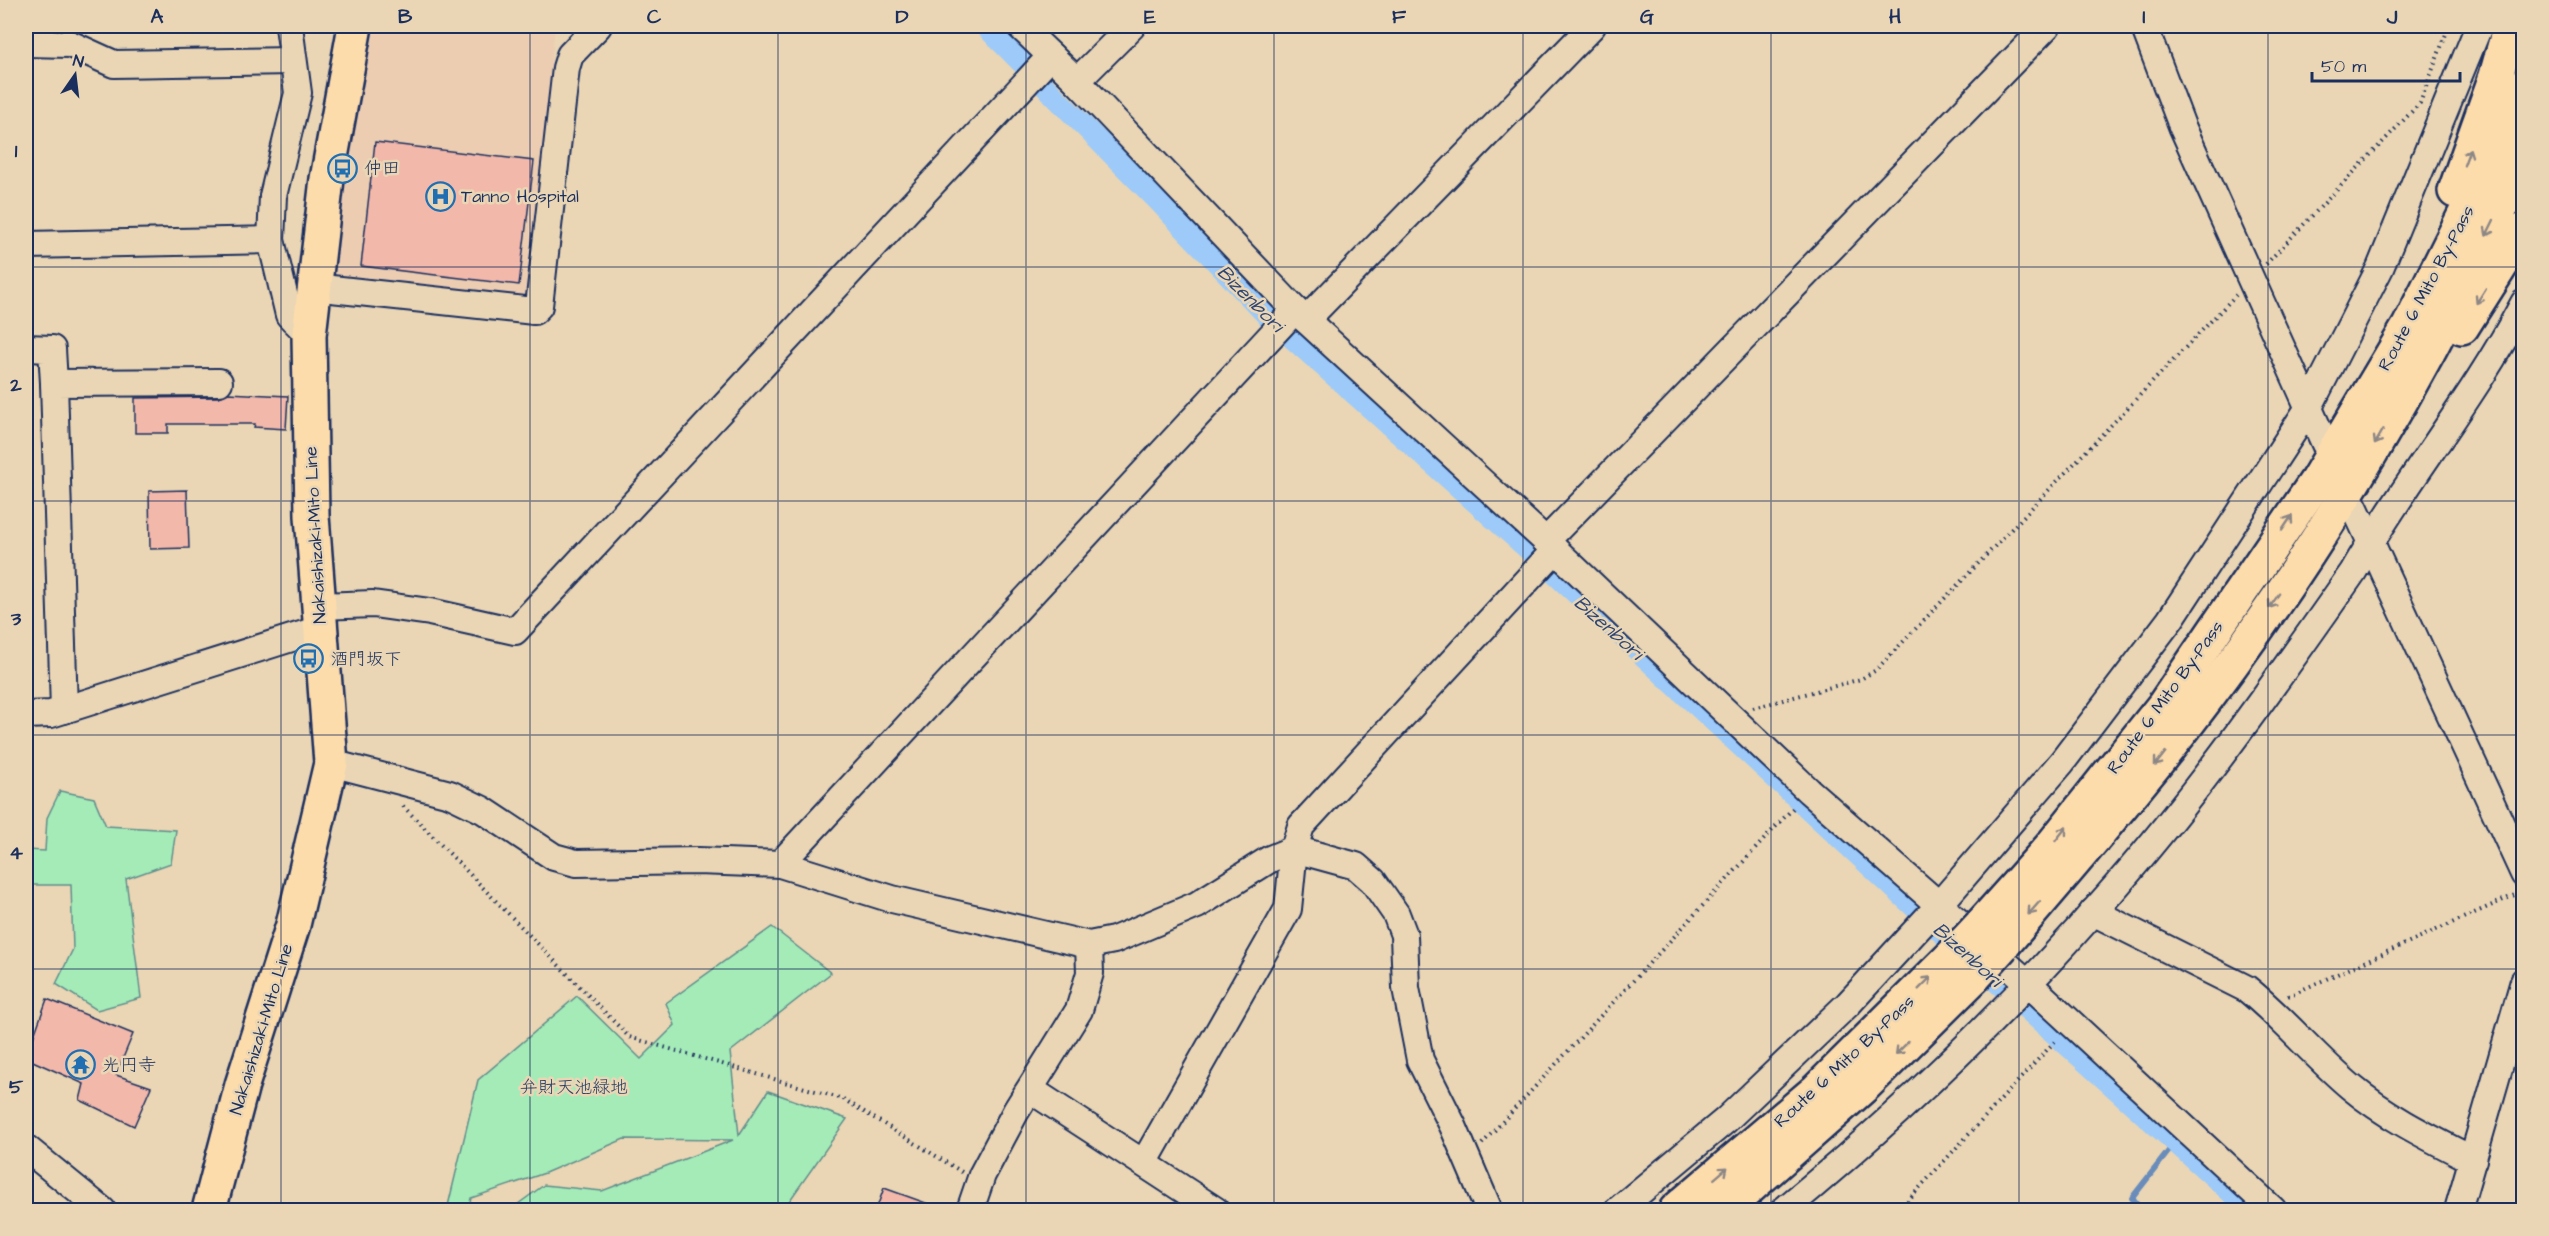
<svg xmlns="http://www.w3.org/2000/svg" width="2549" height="1236" font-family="'Architects Daughter','Klee One',sans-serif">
	<rect width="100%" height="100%" fill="#ead6b4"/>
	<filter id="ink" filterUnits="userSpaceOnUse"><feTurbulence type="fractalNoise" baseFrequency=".0167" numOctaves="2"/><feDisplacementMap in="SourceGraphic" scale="12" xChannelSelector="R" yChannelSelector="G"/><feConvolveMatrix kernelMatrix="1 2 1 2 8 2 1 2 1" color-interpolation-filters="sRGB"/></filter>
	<g filter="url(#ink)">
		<polygon fill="#eccdb1" points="372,26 555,26 527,304 329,282 355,111"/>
		<g fill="#a5ebb8" stroke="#608d8b" stroke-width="1.5">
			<polygon points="60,791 94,798 106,826 176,830 171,863 126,879 141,998 97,1010 56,984 73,949 71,885 26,885 26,850 45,851 47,818"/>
			<polygon points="772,927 831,973 730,1052 739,1135 768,1091 847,1119 783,1210 510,1210 544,1185 602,1191 733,1140 624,1139 545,1173 471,1198 468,1210 447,1210 478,1080 577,996 641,1059 675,1025 666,1003"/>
		</g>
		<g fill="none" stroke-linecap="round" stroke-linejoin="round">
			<polyline stroke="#698cba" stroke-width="6" points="2139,1210 2141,1208 2132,1198 2175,1143"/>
			<polyline stroke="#9dcaf8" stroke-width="21" points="985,26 1159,202 1268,317 1534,555 1943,934 2250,1210"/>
		</g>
		<g fill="#f2b8aa" stroke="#1b2f5e" stroke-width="1.5">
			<polygon points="375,142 534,161 519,285 361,266"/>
			<polygon points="228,393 288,396 286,429 254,427 255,424 168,424 168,433 135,433 135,398 219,397"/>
			<polygon points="187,490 189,548 150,549 149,491"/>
			<polygon points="47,999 133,1034 116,1075 151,1087 134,1126 80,1100 84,1084 26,1058"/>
			<polygon points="884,1188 940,1208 940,1210 876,1210"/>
		</g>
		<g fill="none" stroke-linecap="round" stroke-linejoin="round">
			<defs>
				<g id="minor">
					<polyline points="289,26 298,93 273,196 271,240 289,315 309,335"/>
					<polyline points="1020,26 1077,81 1295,310 1546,541 1809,791 2028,983 2273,1210"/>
					<polyline points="2144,26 2182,126 2325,444"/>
					<polyline points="26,43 70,44 114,64 293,61"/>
					<polyline points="1077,81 1132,26"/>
					<polyline points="26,245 271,240"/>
					<polyline points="313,287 534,311 539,306 566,68 570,55 598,26"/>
					<polyline points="1306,320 1592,26"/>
					<polyline points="26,348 52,349 54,383"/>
					<polyline points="2354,506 2524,874"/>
					<polyline points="1546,541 2047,26"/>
					<polyline points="320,606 373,604 430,612 515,631 1051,56"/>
					<polyline points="64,710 54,383 219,382"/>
					<polyline points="26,715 51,714 320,629"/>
					<polyline points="331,763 450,794 483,810 554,857 576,863 698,861 780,864 892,899 1089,945 1114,940 1197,905 1270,859 1294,849 1356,866 1373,881 1396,914 1404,935 1406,988 1420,1060 1453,1126 1489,1210"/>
					<polyline points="780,864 1295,310"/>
					<path d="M2093,912L2247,989C2284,1019 2314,1056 2351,1087C2387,1117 2432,1139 2473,1160"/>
					<polyline points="1031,1090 1215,1210"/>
					<polyline points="26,1148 102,1210"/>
					<polyline points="1144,1163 1288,909 1294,849 1301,826 1555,550"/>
					<polyline points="970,1210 982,1175 1016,1111 1079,1010 1090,973 1089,945"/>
					<polyline points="1618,1210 1726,1120 1848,1004 1933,912 2062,762 2170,620 2308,409 2380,268 2479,26"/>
					<path d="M1784,1210C1903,1112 2017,1002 2118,884C2203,786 2278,679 2353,572C2406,480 2474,398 2524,303"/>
					<polyline points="2458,1210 2524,981"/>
				</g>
				<polyline id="major" points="209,1210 242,1085 293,925 331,763 312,516 309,335 327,179 355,26"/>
				<g id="highway">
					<polyline points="2455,191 2496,76 2510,26"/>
					<polyline points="2462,327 2524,229"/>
					<polyline points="1981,925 2049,849 2164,705 2317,480 2409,326 2478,188 2524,85"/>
					<path d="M2003,945C2063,875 2124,805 2180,733C2316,558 2435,359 2524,156"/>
					<polyline points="1676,1210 1817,1090 1951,957"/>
					<polyline points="1724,1210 1864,1086 1974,977"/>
				</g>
			</defs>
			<use href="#minor" stroke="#1b2f5e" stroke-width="30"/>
			<use href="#major" stroke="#1b2f5e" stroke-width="38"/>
			<use href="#highway" stroke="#1b2f5e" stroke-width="38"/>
			<g stroke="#1b2f5e" stroke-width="4" stroke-dasharray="1.5 4.5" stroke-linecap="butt">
				<polyline points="2266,264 2420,103 2449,26"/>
				<polyline points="1753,708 1861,679 1876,670 2236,295"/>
				<polyline points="403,806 629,1037 843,1099 962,1172"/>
				<polyline points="2288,996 2517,894"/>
				<polyline points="1482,1144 1795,806"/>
				<polyline points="1899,1210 2057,1039"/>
			</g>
			<use href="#minor" stroke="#ead6b4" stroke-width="26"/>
			<use href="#major" stroke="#fddcac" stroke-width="33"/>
			<use href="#highway" stroke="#fddcac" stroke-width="33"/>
			<defs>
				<g id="highway-bridge">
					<polyline points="1951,957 1981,925"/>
					<polyline points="1974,977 2003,945"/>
				</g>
			</defs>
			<use href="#highway-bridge" stroke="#1b2f5e" stroke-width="38" stroke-linecap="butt"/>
			<use href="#highway-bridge" stroke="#fddcac" stroke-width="33"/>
		</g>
		<defs><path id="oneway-shaft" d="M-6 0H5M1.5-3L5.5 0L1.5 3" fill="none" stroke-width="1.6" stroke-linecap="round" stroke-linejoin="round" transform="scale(1.5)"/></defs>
		<g stroke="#8c8685">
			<use href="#oneway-shaft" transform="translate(2467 157) rotate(-70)"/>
			<use href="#oneway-shaft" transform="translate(2490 228) rotate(116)"/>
			<use href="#oneway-shaft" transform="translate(2481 296) rotate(122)"/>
			<use href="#oneway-shaft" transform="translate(2379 437) rotate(120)"/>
			<use href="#oneway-shaft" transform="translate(2287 523) rotate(-56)"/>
			<use href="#oneway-shaft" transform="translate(2274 601) rotate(125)"/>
			<use href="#oneway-shaft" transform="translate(2160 759) rotate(128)"/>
			<use href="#oneway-shaft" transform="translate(2061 834) rotate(-52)"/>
			<use href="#oneway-shaft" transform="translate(2034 908) rotate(131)"/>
			<use href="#oneway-shaft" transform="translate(1925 983) rotate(-45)"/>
			<use href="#oneway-shaft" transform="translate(1902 1048) rotate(135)"/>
			<use href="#oneway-shaft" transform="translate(1721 1173) rotate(-41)"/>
		</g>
	</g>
	<path fill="none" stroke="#1b2f5e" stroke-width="1.5" stroke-opacity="0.55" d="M281,26V1210M530,26V1210M778,26V1210M1026,26V1210M1274,26V1210M1523,26V1210M1771,26V1210M2019,26V1210M2268,26V1210M26,267H2524M26,501H2524M26,735H2524M26,969H2524"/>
	<defs>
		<symbol id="bus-ring" viewBox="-11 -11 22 22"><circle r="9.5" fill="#ead6b4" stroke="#1f6fb2" stroke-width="1.5"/><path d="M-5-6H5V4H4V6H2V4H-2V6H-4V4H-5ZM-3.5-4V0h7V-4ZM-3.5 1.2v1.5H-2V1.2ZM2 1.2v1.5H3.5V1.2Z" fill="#1f6fb2"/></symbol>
		<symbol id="hospital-ring" viewBox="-11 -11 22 22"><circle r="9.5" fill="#ead6b4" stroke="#1f6fb2" stroke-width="1.5"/><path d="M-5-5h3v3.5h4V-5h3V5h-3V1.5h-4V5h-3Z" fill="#1f6fb2"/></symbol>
		<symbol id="temple-ring" viewBox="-11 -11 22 22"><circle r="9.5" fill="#ead6b4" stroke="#1f6fb2" stroke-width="1.5"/><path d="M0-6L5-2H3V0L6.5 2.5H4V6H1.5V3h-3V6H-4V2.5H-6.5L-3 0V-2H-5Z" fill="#1f6fb2"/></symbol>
	</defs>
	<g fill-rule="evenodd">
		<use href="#bus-ring" x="326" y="152" width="33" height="33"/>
		<use href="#hospital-ring" x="424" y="180" width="33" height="33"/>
		<use href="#bus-ring" x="292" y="642" width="33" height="33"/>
		<use href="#temple-ring" x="64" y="1048" width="33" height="33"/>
	</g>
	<g text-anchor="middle" stroke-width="5" stroke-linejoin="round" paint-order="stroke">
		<g font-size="18" fill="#1b2f5e" stroke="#ead6b4" text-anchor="start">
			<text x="364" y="174">仲田</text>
			<text x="461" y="202">Tanno Hospital</text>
			<text x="330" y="665">酒門坂下</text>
			<text x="102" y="1071">光円寺</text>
		</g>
		<g font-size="18" fill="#1b2f5e" stroke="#ead6b4">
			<text transform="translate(2426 288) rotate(-62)" y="6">Route 6 Mito By-Pass</text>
			<text transform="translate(315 535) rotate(-93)" y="6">Nakaishizaki-Mito Line</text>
			<text transform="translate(2165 697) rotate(-54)" y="6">Route 6 Mito By-Pass</text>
			<text transform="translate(261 1029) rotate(-73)" y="6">Nakaishizaki-Mito Line</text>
			<text transform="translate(1844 1061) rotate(-43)" y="6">Route 6 Mito By-Pass</text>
		</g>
		<g font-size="18" fill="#294267" stroke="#ead6b4">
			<text x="574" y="1093">弁財天池緑地</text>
		</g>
		<g font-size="20" font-style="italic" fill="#2e4675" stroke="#ead6b4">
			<text transform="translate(1251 298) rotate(45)" y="7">Bizenbori</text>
			<text transform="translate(1609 627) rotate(42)" y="7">Bizenbori</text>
			<text transform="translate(1968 954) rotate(42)" y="7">Bizenbori</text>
		</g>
	</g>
	<rect width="2549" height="1236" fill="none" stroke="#ead6b4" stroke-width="66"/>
	<g transform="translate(75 75) rotate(14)" stroke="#ead6b4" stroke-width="4.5" paint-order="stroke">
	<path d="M0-4.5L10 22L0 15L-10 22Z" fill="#1b2f5e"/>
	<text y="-9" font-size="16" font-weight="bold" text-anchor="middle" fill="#1b2f5e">N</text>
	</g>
	<path d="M2312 72v9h148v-9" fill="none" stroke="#1b2f5e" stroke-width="3"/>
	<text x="2321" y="72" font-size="18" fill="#1b2f5e" stroke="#ead6b4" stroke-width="4.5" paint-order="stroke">50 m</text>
	<rect x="33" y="33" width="2483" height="1170" fill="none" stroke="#1b2f5e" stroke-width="2"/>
	<g font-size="20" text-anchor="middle" font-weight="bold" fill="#1b2f5e">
		<text x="157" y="23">A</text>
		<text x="405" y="23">B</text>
		<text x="654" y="23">C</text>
		<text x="902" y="23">D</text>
		<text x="1150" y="23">E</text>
		<text x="1399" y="23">F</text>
		<text x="1647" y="23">G</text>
		<text x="1895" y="23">H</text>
		<text x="2144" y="23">I</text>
		<text x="2392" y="23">J</text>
		<text x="16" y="157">1</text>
		<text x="16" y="391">2</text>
		<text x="16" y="625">3</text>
		<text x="16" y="859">4</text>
		<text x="16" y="1093">5</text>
	</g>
</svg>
